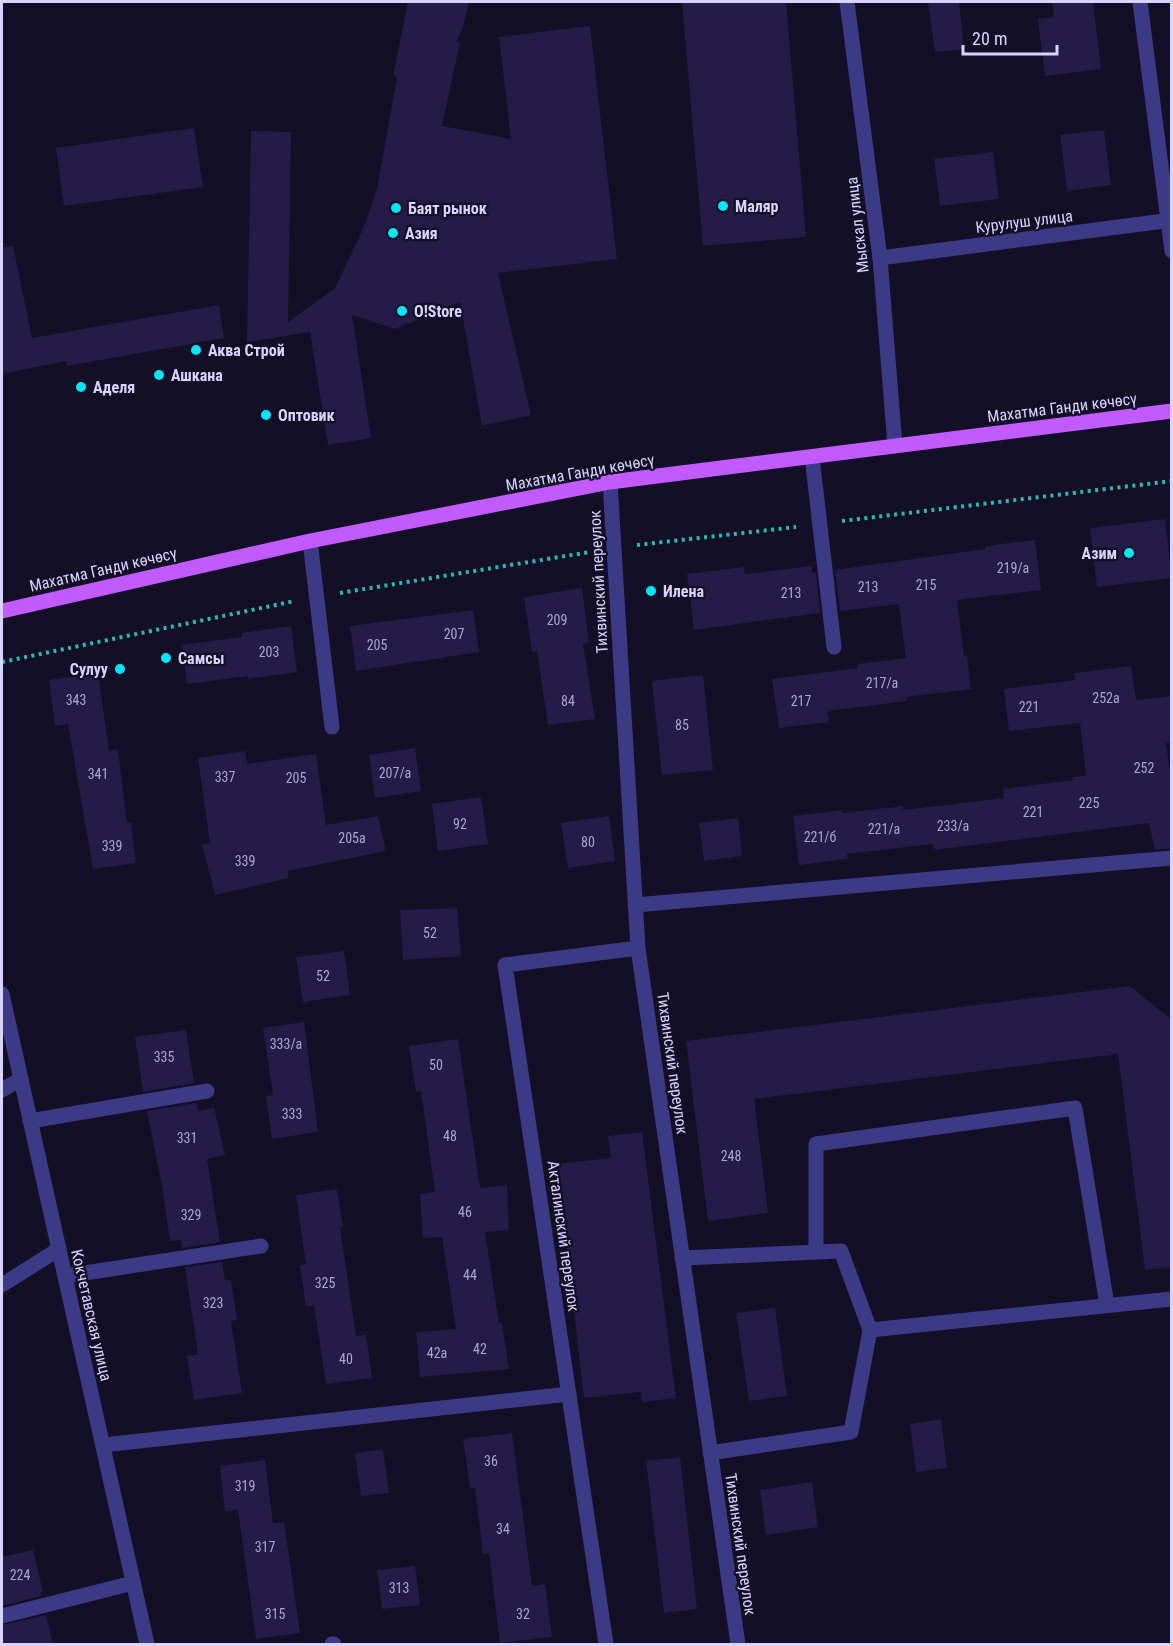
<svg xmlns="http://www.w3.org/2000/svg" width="1173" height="1646" font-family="'Roboto Condensed',sans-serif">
	<rect width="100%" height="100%" fill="#130f26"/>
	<g fill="#241b47">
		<polygon points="408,2 469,2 463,27 456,42 460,42 442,126 511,139 499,37 590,26 617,259 498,273 531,415 482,426 460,302 395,329 352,315 371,438 328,445 310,332 247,342 251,131 291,132 288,322 335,288 364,227 377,189 397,77 393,76"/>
		<polygon points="682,2 786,2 806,237 703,246"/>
		<polygon points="928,2 959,2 964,49 935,52"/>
		<polygon points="1052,2 1093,2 1101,69 1045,76 1038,19 1054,17"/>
		<polygon points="194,128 203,187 64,206 56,148"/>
		<polygon points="1104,130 1111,185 1067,191 1060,135"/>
		<polygon points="993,152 999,199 940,206 934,159"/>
		<polygon points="13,246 32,338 219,305 224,338 67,366 66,361 2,374 2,247"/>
		<polygon points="1165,519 1172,578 1097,587 1090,528"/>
		<polygon points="1035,540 1041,590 957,600 964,656 967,655 971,689 906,697 907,701 827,711 829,722 779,728 772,679 858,668 858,664 906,658 899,604 840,611 835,570 985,549 985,546"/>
		<polygon points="812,566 812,573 816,572 820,613 694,630 687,574 744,567 745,574"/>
		<polygon points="582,588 589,643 583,644 595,719 548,725 537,651 532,652 524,597"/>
		<polygon points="473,610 479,652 356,671 350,626"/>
		<polygon points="291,626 297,672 248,679 248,676 187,684 182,645 242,637 242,633"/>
		<polygon points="1131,666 1136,700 1172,696 1172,743 1166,743 1172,786 1172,848 1155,850 1149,823 933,850 933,844 847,854 848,859 799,865 793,816 842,810 842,813 903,806 903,810 1004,798 1003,789 1073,780 1072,777 1086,776 1080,723 1009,731 1004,689 1075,680 1074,673"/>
		<polygon points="98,673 109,751 118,750 127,823 131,822 136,863 93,869 68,724 55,726 49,680"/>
		<polygon points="703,675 713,770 662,775 652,681"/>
		<polygon points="415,748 421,791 375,798 369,755"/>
		<polygon points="245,751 247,764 316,754 326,825 378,816 386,851 287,871 289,878 215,895 202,844 210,843 198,758"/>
		<polygon points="481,797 488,844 438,851 432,804"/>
		<polygon points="609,816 615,861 568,868 561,823"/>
		<polygon points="738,818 742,856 704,861 699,823"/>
		<polygon points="457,908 461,956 403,960 400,910"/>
		<polygon points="344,951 350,995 303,1002 296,957"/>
		<polygon points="1130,986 1172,1020 1172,1267 1145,1270 1118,1054 754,1099 768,1213 708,1221 686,1041"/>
		<polygon points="304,1022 318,1132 272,1139 266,1096 273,1095 263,1028"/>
		<polygon points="186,1030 194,1083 143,1092 135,1037"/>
		<polygon points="458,1039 480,1188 507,1185 509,1230 485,1232 499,1323 502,1323 509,1369 420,1377 416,1332 456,1329 442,1237 423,1238 420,1194 435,1192 421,1091 416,1092 409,1046"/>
		<polygon points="196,1103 198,1111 214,1108 225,1155 207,1159 220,1242 182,1248 181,1240 170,1241 162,1186 147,1111"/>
		<polygon points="642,1132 676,1398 642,1402 641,1392 584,1398 557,1164 611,1158 608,1136"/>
		<polygon points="337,1189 343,1227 340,1227 356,1336 366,1334 372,1378 326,1384 314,1305 306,1307 300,1265 306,1264 296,1195"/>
		<polygon points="222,1262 225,1280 231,1280 237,1320 231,1321 242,1393 194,1400 187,1356 198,1354 185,1267"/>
		<polygon points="775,1308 787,1396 749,1401 736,1313"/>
		<polygon points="941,1419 947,1468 916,1472 910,1424"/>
		<polygon points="512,1433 532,1586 545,1584 552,1637 500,1643 489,1553 483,1554 475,1488 470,1488 463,1439"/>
		<polygon points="383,1449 389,1493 361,1496 355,1453"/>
		<polygon points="680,1457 697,1609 664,1613 646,1461"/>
		<polygon points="265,1460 273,1523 284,1522 300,1633 256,1639 238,1510 225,1512 220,1466"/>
		<polygon points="812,1482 818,1527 766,1535 760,1490"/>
		<polygon points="33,1550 43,1592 41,1592 41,1596 2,1606 2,1557"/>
		<polygon points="415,1566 420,1605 382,1609 377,1570"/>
		<polygon points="46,1615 53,1644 2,1644 2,1625"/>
	</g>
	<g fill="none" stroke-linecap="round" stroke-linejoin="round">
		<g stroke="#2fb8b0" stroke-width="4" stroke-dasharray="3 4.5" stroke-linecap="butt">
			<polyline points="842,521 1172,481"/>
			<polyline points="637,545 796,527"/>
			<polyline points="340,593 590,552"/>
			<polyline points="2,662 295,601"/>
		</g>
		<g stroke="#3d3a85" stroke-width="15">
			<polyline points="847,2 880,258 895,446"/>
			<polyline points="1140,2 1172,251"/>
			<polyline points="880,258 1172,220"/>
			<polyline points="812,457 834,647"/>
			<polyline points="610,482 638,948 738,1644"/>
			<polyline points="310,541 332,727"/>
			<polyline points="635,905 1172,858"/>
			<polyline points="2,994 147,1644"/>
			<polyline points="2,1090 21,1079"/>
			<polyline points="30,1121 207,1091"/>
			<polyline points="816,1252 816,1144 1075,1108 1107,1305"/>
			<polyline points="682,1258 841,1251 870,1330 1172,1299"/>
			<polyline points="65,1276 261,1246"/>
			<polyline points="2,1285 59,1249"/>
			<polyline points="103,1445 569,1394"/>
			<polyline points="710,1453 851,1432 870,1330"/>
			<polyline points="2,1616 133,1583"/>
			<polyline points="332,1644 334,1644"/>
			<polyline points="606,1644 505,965 638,948"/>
		</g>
		<polyline stroke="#c25bff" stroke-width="15" points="2,611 310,541 610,482 1172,411"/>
	</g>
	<g fill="#00e5ff" stroke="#130f26" stroke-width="2">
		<circle cx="723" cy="206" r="6"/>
		<circle cx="396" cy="208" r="6"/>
		<circle cx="393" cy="233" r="6"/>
		<circle cx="402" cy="311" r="6"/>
		<circle cx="196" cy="350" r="6"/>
		<circle cx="159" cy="375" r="6"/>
		<circle cx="81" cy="387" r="6"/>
		<circle cx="266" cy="415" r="6"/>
		<circle cx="1129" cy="553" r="6"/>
		<circle cx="651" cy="591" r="6"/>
		<circle cx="166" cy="658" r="6"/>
		<circle cx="120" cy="669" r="6"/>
	</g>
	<g text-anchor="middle" stroke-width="4.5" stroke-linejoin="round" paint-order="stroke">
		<g font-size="14" fill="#aca6d1">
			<text x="1013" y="573">219/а</text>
			<text x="926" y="590">215</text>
			<text x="868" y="592">213</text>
			<text x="791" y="598">213</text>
			<text x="557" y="625">209</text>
			<text x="454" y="639">207</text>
			<text x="377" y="650">205</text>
			<text x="269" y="657">203</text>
			<text x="882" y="688">217/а</text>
			<text x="1106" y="703">252a</text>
			<text x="76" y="705">343</text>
			<text x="568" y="706">84</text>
			<text x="801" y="706">217</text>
			<text x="1029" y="712">221</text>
			<text x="682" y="730">85</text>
			<text x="1144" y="773">252</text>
			<text x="395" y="778">207/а</text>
			<text x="98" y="779">341</text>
			<text x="225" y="782">337</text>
			<text x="296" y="783">205</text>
			<text x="1089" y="808">225</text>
			<text x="1033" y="817">221</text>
			<text x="460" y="829">92</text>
			<text x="953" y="831">233/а</text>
			<text x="884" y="834">221/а</text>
			<text x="820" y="842">221/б</text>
			<text x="352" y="843">205a</text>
			<text x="588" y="847">80</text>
			<text x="112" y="851">339</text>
			<text x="245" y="866">339</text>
			<text x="430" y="938">52</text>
			<text x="323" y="981">52</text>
			<text x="286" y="1049">333/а</text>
			<text x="164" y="1062">335</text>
			<text x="436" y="1070">50</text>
			<text x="292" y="1119">333</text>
			<text x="450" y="1141">48</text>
			<text x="187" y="1143">331</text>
			<text x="731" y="1161">248</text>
			<text x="465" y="1217">46</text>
			<text x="191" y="1220">329</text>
			<text x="470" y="1280">44</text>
			<text x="325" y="1288">325</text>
			<text x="213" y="1308">323</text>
			<text x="480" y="1354">42</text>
			<text x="437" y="1358">42а</text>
			<text x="346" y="1364">40</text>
			<text x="491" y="1466">36</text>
			<text x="245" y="1491">319</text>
			<text x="503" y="1534">34</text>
			<text x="265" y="1552">317</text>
			<text x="20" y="1580">224</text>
			<text x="399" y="1593">313</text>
			<text x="275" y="1619">315</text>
			<text x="523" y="1619">32</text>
		</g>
		<g font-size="16" font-weight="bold" fill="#d9d4ff" stroke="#130f26" text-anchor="start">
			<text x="735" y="212">Маляр</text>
			<text x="408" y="214">Баят рынок</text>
			<text x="405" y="239">Азия</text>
			<text x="414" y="317">O!Store</text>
			<text x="208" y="356">Аква Строй</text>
			<text x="171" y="381">Ашкана</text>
			<text x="93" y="393">Аделя</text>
			<text x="278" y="421">Оптовик</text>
			<text x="1117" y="559" text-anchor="end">Азим</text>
			<text x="663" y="597">Илена</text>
			<text x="178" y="664">Самсы</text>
			<text x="108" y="675" text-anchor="end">Сулуу</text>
		</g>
		<g font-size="16" fill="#d9d4ff" stroke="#130f26">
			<text transform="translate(1024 221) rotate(-7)" y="6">Курулуш улица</text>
			<text transform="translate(857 225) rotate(-97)" y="6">Мыскал улица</text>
			<text transform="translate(1062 407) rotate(-7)" y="6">Махатма Ганди көчөсү</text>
			<text transform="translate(580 472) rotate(-10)" y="6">Махатма Ганди көчөсү</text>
			<text transform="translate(103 569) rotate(-13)" y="6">Махатма Ганди көчөсү</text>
			<text transform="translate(598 582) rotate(-93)" y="6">Тихвинский переулок</text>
			<text transform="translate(673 1063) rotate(82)" y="6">Тихвинский переулок</text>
			<text transform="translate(564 1236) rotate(82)" y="6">Акталинский переулок</text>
			<text transform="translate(92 1315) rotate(77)" y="6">Кокчетавская улица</text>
			<text transform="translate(741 1544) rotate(82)" y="6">Тихвинский переулок</text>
		</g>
	</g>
	<rect width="1173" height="1646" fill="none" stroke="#d9d4ff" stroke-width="6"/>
	<path d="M963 45v9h94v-9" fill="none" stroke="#d9d4ff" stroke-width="3"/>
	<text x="972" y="45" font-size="18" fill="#d9d4ff" stroke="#130f26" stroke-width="4.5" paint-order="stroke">20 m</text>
</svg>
